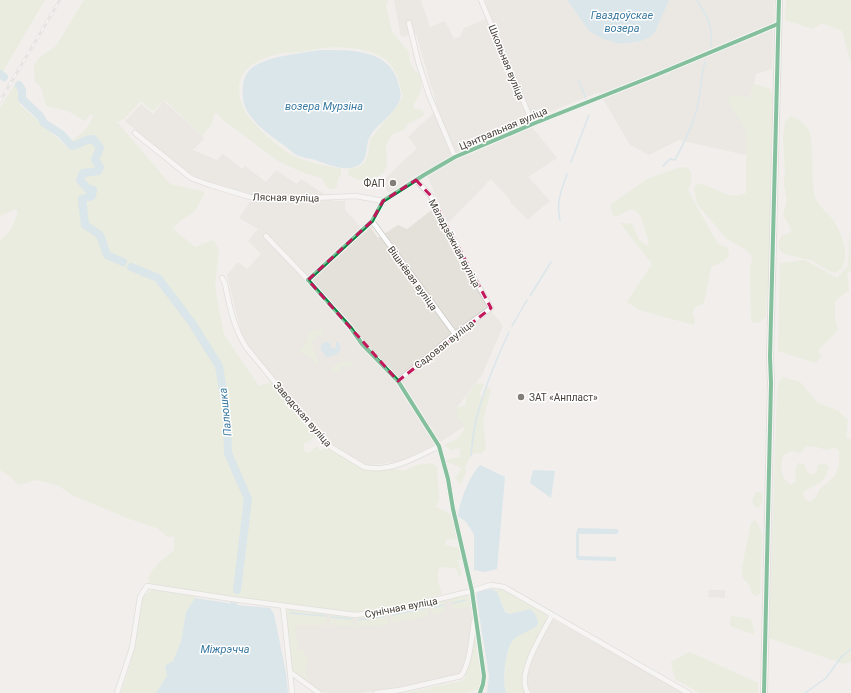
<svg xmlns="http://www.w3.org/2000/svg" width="851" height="693" font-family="Roboto,sans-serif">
	<rect width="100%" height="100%" fill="#f1eeeb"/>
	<g fill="#e4e0da">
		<polygon points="394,0 421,0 430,27 445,21 454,39 461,36 464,28 491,17 485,0 567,0 589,31 621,44 641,41 662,14 669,0 774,0 772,69 756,74 754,84 749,98 737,96 746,133 746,155 679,140 649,155 630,145 599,92 527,121 557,158 528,177 550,201 542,207 528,220 510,202 511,201 491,179 447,224 425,170 389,193 381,183 417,148 408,137 438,109 416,34 401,37"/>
		<polygon points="164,101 204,138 193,150 217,160 223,154 242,169 245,166 266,182 276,170 297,184 301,179 335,201 345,201 345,210 365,232 370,227 378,238 398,225 407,229 433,209 488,307 503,326 482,375 457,407 457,416 465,426 442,441 409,457 398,462 369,465 365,465 333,445 320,433 243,340 227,275 238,262 247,269 261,254 248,241 258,229 239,218 254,196 248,195 196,178 179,167 125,121 141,104 153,114"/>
		<polygon points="465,595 467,596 471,599 473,618 467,657 462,672 458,676 399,687 360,693 325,693 317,690 293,671 291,665 286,614 288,609 352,617 366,617 394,612"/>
		<polygon points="554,620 619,656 685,693 530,693 525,681 526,671 537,646 551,621"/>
	</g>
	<g fill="#dfe8ce" fill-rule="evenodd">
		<polygon points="0,0 45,0 0,76"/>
		<path d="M84,0H388L386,7L392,32L409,52L410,63L414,70L419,74L422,82L420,93L413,106L414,109L422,110L424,114L422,117L407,124L405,129C394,134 394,130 387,144C385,147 386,150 386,153C388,172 386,175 368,179C360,181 354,180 348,174L349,169L359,167L365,162L368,154L370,140L403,98C400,85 398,70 386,60C372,48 340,46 322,48C314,49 306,52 298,52C293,53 288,52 283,53C270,55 254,61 245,71C235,83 239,104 248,116C257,128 280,149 294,156C306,162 327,166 341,169V176L338,178L337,186L334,189H329L325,184L322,178L304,173L278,161L222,119L218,114H214L212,124L202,136L165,100L152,111L141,101L124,119L117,122L170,184L205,192L195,211L179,222L173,229L195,247L213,240L219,249L215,287L224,335L259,386L272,382L316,436L308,442L304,443L303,450L309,453L317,446L321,451L326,446L363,469L369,470L389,468L404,471L417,465L431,463L437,467L439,500L436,507L452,515L457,540L446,539L445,545L459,548L462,560H457L462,574L459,577L456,568L440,567C435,576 439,585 442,594L393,608L360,613L233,597L158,586L150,583L148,580C151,567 164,559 174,550V536L168,537L157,528L127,518L72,495L59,486L37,480L18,485L11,477L0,470V240C10,234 15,222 18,212L15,209L0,216V108L16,83C24,88 23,97 20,105L66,146L86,129L94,116L90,114L85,121L68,111L46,106L41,87L35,82L34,65L40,57L56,46ZM236,573L242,574L241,589L239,594H235L234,588Z"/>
		<polygon points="786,0 851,0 851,63 842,31 822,23 813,29 785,20"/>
		<path d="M754,84L769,88L773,96L769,262L766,317L760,322L752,323L751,316L750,267L752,261L751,255L745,249L727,239L697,204L694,188L697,184C715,184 725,202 746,193V133L729,101L728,96H737L749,98Z"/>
		<path d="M791,116C798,119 804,123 808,129C815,141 810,180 815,197C818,205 824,210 830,216C839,228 845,241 845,256C845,264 842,269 835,273C826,270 819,264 810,260C797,255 769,258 782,235L788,234L792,230L783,215L787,200L784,184L785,171L783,138L785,122Z"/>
		<path d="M681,167L688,168C694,175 691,182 688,191L718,244L728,248L729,256L724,261L711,267L704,303L695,307L692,314L695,319L694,325L640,310L627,302L652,264L620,223H627L632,224L639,240L648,246L649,242C648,237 645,232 644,226C641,218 641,212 631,209L617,216H613L610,205L647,179Z"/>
		<polygon points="850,231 851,271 847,273 849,290 835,301 835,317 838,330 821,347 818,352 822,355 816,363 778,351 780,263 805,260 837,278 848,266"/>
		<polygon points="320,329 322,330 321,334 312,342 312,346 319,362 316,365 310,356 300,353 301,349 304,346 310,333"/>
		<polygon points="343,361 346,363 351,362 352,364 350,366 342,367 335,373 331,372 331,368"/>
		<path d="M783,377L800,382L818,403L837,410L848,420L846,438L851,439V661L844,664L769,638L777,392L779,381ZM806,446L817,447L827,450L835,447L839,451V466L834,477L819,490L816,497L810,502L804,498L803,492C817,484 824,484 829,467L825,464L818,465L817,471L813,475L808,473L804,464L798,463L795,471L796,481L791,485C780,477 780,469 783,456L791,451L800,453Z"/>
		<polygon points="476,383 484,384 479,394 482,398 484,398 486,387 491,390 483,420 486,449 482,453 471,454 465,468 466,472 461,484 455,478 462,468 447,462 447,459 460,457 460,448 451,450 444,445 459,438 465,426 457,416 457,407 465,406 466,397"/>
		<path d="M756,492H761C764,498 762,502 759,508L755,507L752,501Z"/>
		<polygon points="755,520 759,525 762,536 760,593 756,596 752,594 750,586 742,577 742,568 751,523"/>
		<path d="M492,587C512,591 529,604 546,614L547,621C537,639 514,672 526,693H506C502,683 506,648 513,640C519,634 528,631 535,627L530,609L510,614L505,611L497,592Z"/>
		<path d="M153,590L195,595V598L186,612L181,642L173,662L165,666L167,676L156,693H121C126,678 131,664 134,648C137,633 137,617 142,602C143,596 147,591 153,590Z"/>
		<polygon points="465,595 470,597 472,606 454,610 451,599"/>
		<polygon points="444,600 446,611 432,615 430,605 431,603"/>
		<polygon points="425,605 426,605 429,616 391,623 391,612"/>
		<polygon points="288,609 326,613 327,623 326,625 295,625 298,650 304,650 308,663 306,665 307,668 305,671 308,679 306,682 291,669 286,614"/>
		<polygon points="386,613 389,624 373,626 356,626 358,617"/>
		<polygon points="331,614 352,617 353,626 330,625 330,615"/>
		<polygon points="731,616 751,619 755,635 730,626"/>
		<polygon points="474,637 476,637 481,676 479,689 466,693 405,693 462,681 465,678"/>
		<polygon points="690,652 758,683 758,693 700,693 675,679 671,662"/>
	</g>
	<polygon fill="#e2dfdc" points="709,590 725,590 725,598 708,597"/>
	<g fill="#c1dbea">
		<polygon points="567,0 669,0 655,32 650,37 641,41 621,44 603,39 589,31"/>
		<path d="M320,50C348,50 388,48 398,82C399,87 402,94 400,100C396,110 384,120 376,128C373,131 370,136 368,141C366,149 367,160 359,165C344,173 328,164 315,160C309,158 302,158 297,155C293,153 289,149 285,146C272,137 258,127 249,114C243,106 242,94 243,85C244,78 247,71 253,67C272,55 299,54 320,50Z"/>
		<polygon points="325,342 330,343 331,347 335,349 336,347 336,342 338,342 341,350 335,355 326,357 321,349 321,345"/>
		<path d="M480,465L505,477L497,569L485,572L474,570V534L466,522L458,516C460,500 469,477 480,465Z"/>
		<polygon points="533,470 555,471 551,498 530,483"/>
		<polygon points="578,528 617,529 619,531 617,534 579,534 579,556 616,557 616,561 578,560 576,558 576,533"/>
		<path d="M492,589L497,592L505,612L510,614L530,609C535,613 538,618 538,624C532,631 521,633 514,639C505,647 502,682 506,693H487L489,676L476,595L479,591Z"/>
		<polygon points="195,598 228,603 229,604 231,602 236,603 238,605 270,608 274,614 286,673 288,693 156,693 167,676 165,666 173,661 181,642 186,612"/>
	</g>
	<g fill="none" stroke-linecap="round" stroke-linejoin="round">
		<g stroke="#c1dbea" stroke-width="1.5">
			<path d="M697,0C706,15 714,27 711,46"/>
			<polyline points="579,81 586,99"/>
			<polyline points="571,162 589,115"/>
			<path d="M663,166L670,159L675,160C684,143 692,127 697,108C701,93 700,78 705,62"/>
			<path d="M560,220C556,202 561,191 567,174"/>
			<polyline points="530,296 551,262"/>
			<polyline points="512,326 527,300"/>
			<path d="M471,456C472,446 473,435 475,425C482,393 495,362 509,332"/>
			<polyline points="453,603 465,600"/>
			<polyline points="432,607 444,605"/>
			<polyline points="290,613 326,616"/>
			<polyline points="392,615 425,608"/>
			<polyline points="331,617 352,619"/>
			<polyline points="358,620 385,616"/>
			<polyline points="805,693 826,678 842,656 851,649"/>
		</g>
		<g stroke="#c1dbea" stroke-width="8">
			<polyline points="0,74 4,77"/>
			<path d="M19,85L22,90V99L40,116L44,123L61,134L72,146C82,144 83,139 93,139L100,148L95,160L100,167L98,171L83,173L80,180L88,189L93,190L92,196L82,199L85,225L100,235L107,255L123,262"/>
			<polyline points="131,267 158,278 192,323 219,366 227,416 228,453 248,499 237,590"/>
		</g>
		<defs>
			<g id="minor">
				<polyline points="481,0 530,117 535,123"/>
				<polyline points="409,23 418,61 429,95 455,157"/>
				<polyline points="135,133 191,178 210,185 250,197 289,199 356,196 383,201"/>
				<polyline points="372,221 455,334"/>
				<polyline points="266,236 308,280"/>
				<path d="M222,278L225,283C229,305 234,328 246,347L318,435L331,447L364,467C389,473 417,457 439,446"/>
				<polyline points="398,381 455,334 491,308 440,218 431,196 416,180"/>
				<polyline points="283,606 290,672 319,693"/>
				<polyline points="290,672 292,693"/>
				<polyline points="117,693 132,648 140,597 147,586 232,599 355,615 389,611 472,591 491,585 504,587 688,693"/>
				<path d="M376,693L400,690L461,676C470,664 472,636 474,621"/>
				<polyline points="480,693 483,684 484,676 472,591 453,509 448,479 439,446 398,381 362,344 350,327 308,280 372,221 383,201 424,175 455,157 535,123 656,75 778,24"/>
				<path d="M528,693C515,675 543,633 552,615"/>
			</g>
			<polyline id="tertiary" points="764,693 771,383 770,357 779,0"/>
		</defs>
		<use href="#minor" stroke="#ceccc9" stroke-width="6"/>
		<use href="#tertiary" stroke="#ceccc9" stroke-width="8"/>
		<use href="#minor" stroke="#fdfcfc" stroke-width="4.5"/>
		<use href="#tertiary" stroke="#fdfcfc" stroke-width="6"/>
		<defs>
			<polyline id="rail" points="0,101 60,0"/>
		</defs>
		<use href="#rail" stroke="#d9d9d8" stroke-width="3"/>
		<use href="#rail" stroke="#fff" stroke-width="1.5" stroke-dasharray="4.5" stroke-linecap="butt"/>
		<defs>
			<g id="cycleway">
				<polyline points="480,693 483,684 484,676 472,591 453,509 448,479 439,446 398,381 362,344 350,327 308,280 372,221 383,201 424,175 455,157 535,123 656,75 778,24"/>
				<polyline points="764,693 771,383 770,357 779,0"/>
			</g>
		</defs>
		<use href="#cycleway" stroke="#fff" stroke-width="6"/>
		<use href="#cycleway" stroke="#00873e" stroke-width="4"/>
	</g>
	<path d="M0 0H851V693H0ZM416,180L431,196L491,308L398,381L308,280L372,221L383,201Z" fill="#f1eeeb" fill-opacity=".55" fill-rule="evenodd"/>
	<path fill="none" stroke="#c2185b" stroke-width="3" stroke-dasharray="8 5" stroke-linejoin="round" d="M416,180L431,196L491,308L398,381L308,280L372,221L383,201Z"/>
	<g fill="#827d77" stroke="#fff" stroke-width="1.5">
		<circle cx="393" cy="183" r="4"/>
		<circle cx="521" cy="397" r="4"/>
	</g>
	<g text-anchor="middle" stroke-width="3" stroke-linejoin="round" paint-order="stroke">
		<g font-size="10" fill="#464038" stroke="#fff">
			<text transform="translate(507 62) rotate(68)" y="4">Школьная вуліца</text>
			<text transform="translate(503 128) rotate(-23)" y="4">Цэнтральная вуліца</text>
			<text transform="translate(286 197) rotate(1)" y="4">Лясная вуліца</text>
			<text transform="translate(455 243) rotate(62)" y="4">Маладзёжная вуліца</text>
			<text transform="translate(413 278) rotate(54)" y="4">Вішнёвая вуліца</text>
			<text transform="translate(444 344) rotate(-38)" y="4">Садовая вуліца</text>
			<text transform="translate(303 414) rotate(49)" y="4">Заводская вуліца</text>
			<text transform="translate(401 607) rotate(-11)" y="4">Сунічная вуліца</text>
		</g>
		<g font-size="10" fill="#464038" stroke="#fff" text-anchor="end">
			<text x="385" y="187">ФАП</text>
			<text x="529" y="401" text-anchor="start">ЗАТ «Анпласт»</text>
		</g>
		<g font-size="11" font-style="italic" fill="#3a79a0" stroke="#fff">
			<text x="622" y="19">Гваздоўскае<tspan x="622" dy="13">возера</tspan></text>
			<text x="324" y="110">возера Мурзіна</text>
			<text transform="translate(225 412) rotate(-96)" y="4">Палюшка</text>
			<text x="225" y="653">Міжрэчча</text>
		</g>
	</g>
</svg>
